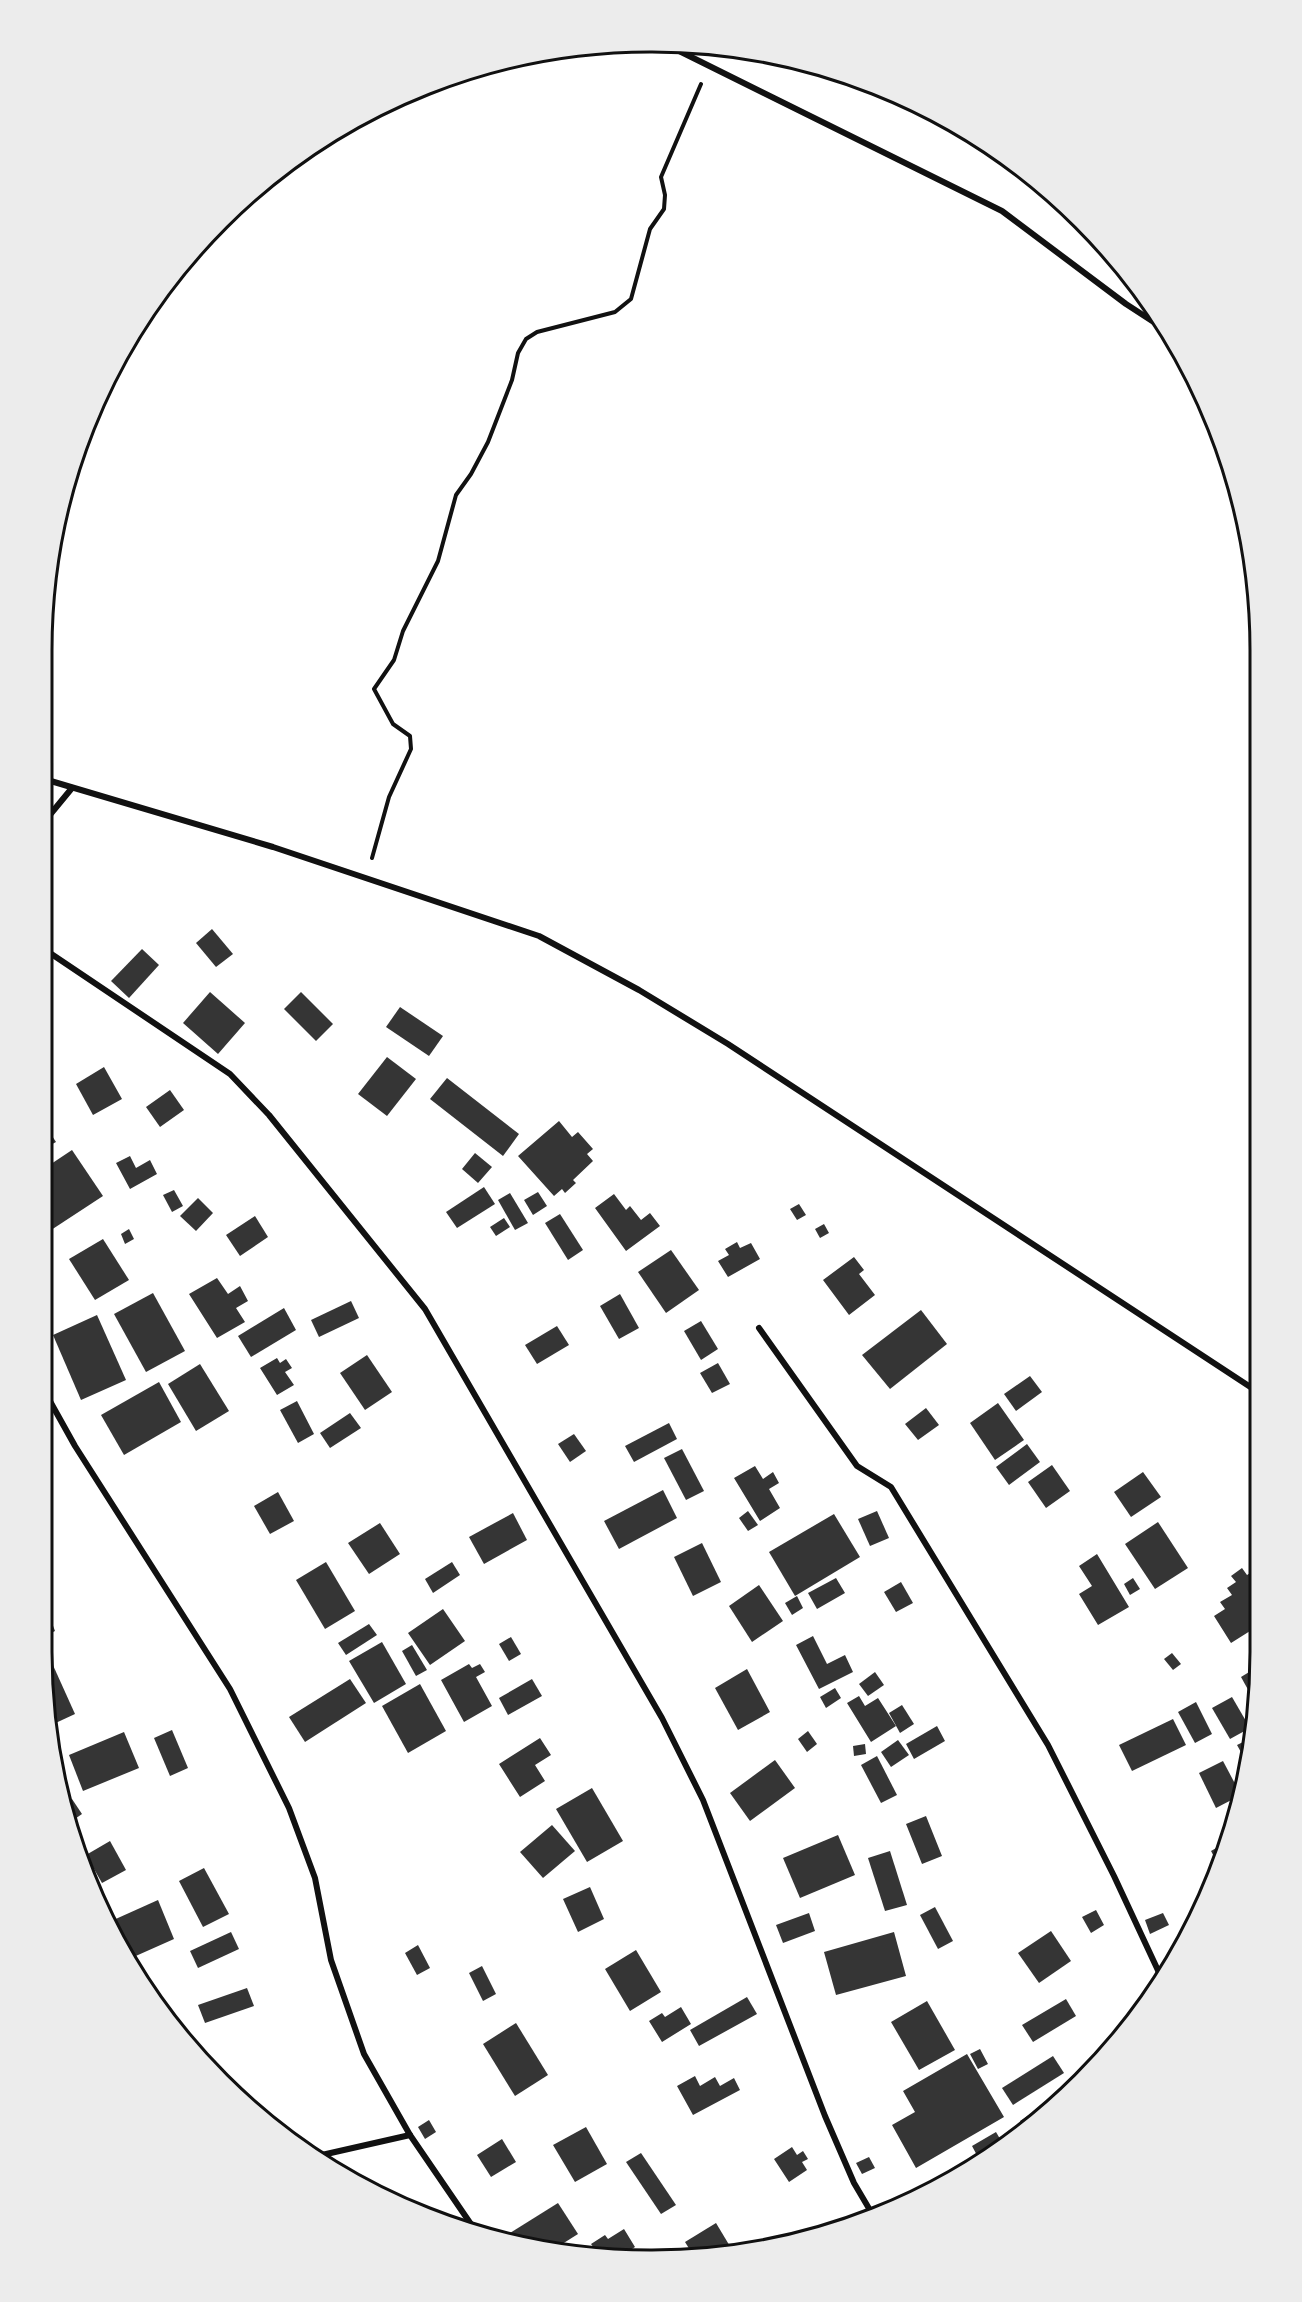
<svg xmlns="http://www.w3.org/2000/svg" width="1302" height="2302" font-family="'Titillium Web',sans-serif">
	<rect width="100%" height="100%" fill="#fff"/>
	<g fill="#353535">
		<polygon points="212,929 233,954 216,967 196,943"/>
		<polygon points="142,949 159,965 129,998 111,981"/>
		<polygon points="210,992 245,1023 218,1054 183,1023"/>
		<polygon points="301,992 333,1024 316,1041 284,1009"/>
		<polygon points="400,1007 443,1036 429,1056 386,1027"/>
		<polygon points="387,1057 416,1079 387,1116 358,1094"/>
		<polygon points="104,1067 122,1099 93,1115 76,1084"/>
		<polygon points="447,1078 519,1134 503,1156 430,1099"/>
		<polygon points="170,1090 184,1110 160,1127 146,1107"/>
		<polygon points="559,1121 572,1137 578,1132 593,1149 587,1154 593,1161 573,1180 576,1183 565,1193 562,1189 554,1196 518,1156"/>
		<polygon points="45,1125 56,1142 45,1148"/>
		<polygon points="72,1150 103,1196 45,1234 45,1168"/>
		<polygon points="475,1153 492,1167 478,1183 462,1169"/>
		<polygon points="130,1156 136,1168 150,1160 157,1174 130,1189 116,1163"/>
		<polygon points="484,1187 495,1204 457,1228 446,1212"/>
		<polygon points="174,1190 183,1206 172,1212 163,1195"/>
		<polygon points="538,1192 547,1206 533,1215 524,1200"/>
		<polygon points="510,1193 528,1223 515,1230 498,1200"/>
		<polygon points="614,1194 626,1210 630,1206 641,1220 650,1213 660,1226 626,1251 595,1208"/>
		<polygon points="198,1198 213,1213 196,1231 180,1216"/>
		<polygon points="799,1204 806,1215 797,1220 790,1209"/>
		<polygon points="560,1214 583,1250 568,1260 545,1223"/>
		<polygon points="255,1216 268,1237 240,1256 226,1235"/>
		<polygon points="504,1218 510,1227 496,1236 490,1227"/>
		<polygon points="824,1224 829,1233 820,1238 815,1229"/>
		<polygon points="129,1229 134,1239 125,1244 121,1234"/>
		<polygon points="103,1239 129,1280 95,1300 69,1259"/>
		<polygon points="737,1242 740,1248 751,1243 760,1259 728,1277 718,1261 729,1255 725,1249"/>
		<polygon points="671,1250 699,1290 666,1313 638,1272"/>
		<polygon points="854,1257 864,1270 859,1274 875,1295 849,1315 823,1280"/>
		<polygon points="217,1278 228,1294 240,1286 248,1301 236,1308 245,1322 217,1338 189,1294"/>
		<polygon points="153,1293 185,1351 146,1372 114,1314"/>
		<polygon points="620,1294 639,1328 619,1339 600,1306"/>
		<polygon points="351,1301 359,1318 319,1337 311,1320"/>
		<polygon points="284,1308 296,1330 251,1357 238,1336"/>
		<polygon points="921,1310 947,1344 890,1389 862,1355"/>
		<polygon points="97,1315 126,1380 81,1400 53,1335"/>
		<polygon points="701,1321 718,1349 701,1360 684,1331"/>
		<polygon points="557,1326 569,1345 537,1364 525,1345"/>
		<polygon points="367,1355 392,1392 365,1410 340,1373"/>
		<polygon points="277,1358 280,1363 286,1359 292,1368 285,1372 294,1385 277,1395 260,1368"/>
		<polygon points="718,1363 730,1384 712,1393 700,1373"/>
		<polygon points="200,1364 229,1411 196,1431 168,1384"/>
		<polygon points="1030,1376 1042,1392 1016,1411 1004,1394"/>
		<polygon points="159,1382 181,1422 124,1455 101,1415"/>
		<polygon points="297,1401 314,1434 298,1443 280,1410"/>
		<polygon points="998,1403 1024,1440 995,1460 970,1423"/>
		<polygon points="926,1408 939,1425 918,1440 905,1424"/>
		<polygon points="350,1413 361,1428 330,1448 320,1433"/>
		<polygon points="669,1423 677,1439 634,1462 625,1446"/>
		<polygon points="574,1434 586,1451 570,1462 558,1444"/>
		<polygon points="1027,1444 1040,1462 1009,1485 996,1467"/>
		<polygon points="682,1449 704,1491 686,1500 664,1458"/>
		<polygon points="1052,1465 1070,1491 1046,1508 1028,1482"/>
		<polygon points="755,1466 763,1479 773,1472 779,1483 769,1489 780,1508 760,1521 734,1478"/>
		<polygon points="1143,1472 1161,1497 1131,1517 1114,1492"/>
		<polygon points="663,1490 677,1518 619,1549 604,1521"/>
		<polygon points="278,1492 294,1521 270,1534 254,1506"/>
		<polygon points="748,1511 758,1525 748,1531 739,1518"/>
		<polygon points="877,1511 889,1538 870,1546 858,1519"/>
		<polygon points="513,1513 527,1540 484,1564 469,1537"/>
		<polygon points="834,1514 860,1557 795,1596 769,1552"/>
		<polygon points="1158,1522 1188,1568 1155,1589 1125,1544"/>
		<polygon points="380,1523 400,1554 369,1574 348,1543"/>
		<polygon points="702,1543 721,1582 693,1596 674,1557"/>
		<polygon points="1097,1554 1129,1607 1098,1625 1079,1594 1092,1586 1079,1566"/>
		<polygon points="326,1562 355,1611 325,1629 296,1580"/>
		<polygon points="452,1562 460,1575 433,1593 425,1579"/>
		<polygon points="1242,1568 1247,1575 1258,1568 1258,1626 1231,1643 1214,1616 1225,1609 1220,1602 1232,1595 1227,1588 1236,1582 1231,1576"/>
		<polygon points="836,1578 845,1593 817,1609 808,1593"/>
		<polygon points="1133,1578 1140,1589 1130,1595 1124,1584"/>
		<polygon points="901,1582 913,1603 896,1612 884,1592"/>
		<polygon points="759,1585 783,1621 752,1642 729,1606"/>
		<polygon points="797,1596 803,1608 792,1615 785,1603"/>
		<polygon points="443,1609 465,1641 430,1665 408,1633"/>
		<polygon points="47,1610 55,1631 47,1635"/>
		<polygon points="369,1624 377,1635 346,1655 338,1643"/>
		<polygon points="813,1636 827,1664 845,1655 853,1672 819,1689 796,1645"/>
		<polygon points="511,1637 521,1654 509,1661 499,1644"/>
		<polygon points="382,1642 406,1684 374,1703 349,1661"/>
		<polygon points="412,1645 427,1670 416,1676 402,1651"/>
		<polygon points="1172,1653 1181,1664 1173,1670 1164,1659"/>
		<polygon points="52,1663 75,1714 47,1727 47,1665"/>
		<polygon points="469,1664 472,1668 480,1664 485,1672 476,1677 492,1706 464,1722 441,1680"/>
		<polygon points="1259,1666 1259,1690 1256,1704 1241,1677"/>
		<polygon points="747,1669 770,1712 738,1730 715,1688"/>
		<polygon points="875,1672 884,1685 868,1696 859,1684"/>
		<polygon points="350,1679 366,1703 305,1742 289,1717"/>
		<polygon points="532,1679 542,1696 508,1715 499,1698"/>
		<polygon points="420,1684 446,1731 408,1753 382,1706"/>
		<polygon points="835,1688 841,1698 826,1708 820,1697"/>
		<polygon points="859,1696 865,1706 878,1698 896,1726 871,1742 847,1703"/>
		<polygon points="1232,1697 1250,1728 1230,1739 1212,1708"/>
		<polygon points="1196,1702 1212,1734 1195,1743 1178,1712"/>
		<polygon points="902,1705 914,1724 900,1733 889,1713"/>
		<polygon points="1173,1719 1186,1745 1132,1771 1119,1745"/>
		<polygon points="937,1726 945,1741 914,1759 906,1744"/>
		<polygon points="172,1730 188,1768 170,1776 154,1738"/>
		<polygon points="808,1731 817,1744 807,1752 798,1739"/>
		<polygon points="124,1732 139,1768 83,1791 69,1755"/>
		<polygon points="540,1738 551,1755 535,1765 545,1781 520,1797 499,1764"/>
		<polygon points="1251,1738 1247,1761 1247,1763 1237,1745"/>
		<polygon points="898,1740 909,1755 891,1767 881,1752"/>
		<polygon points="865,1744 866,1754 854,1756 853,1746"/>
		<polygon points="877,1756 897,1795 881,1803 861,1765"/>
		<polygon points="775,1760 795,1788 750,1821 730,1793"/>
		<polygon points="1223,1761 1241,1795 1216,1808 1199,1773"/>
		<polygon points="592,1788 623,1841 587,1862 556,1809"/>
		<polygon points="72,1799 82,1814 69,1823 64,1804"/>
		<polygon points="926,1816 942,1856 922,1864 906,1824"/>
		<polygon points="552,1825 575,1851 543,1878 520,1852"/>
		<polygon points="838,1835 855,1875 800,1898 783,1858"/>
		<polygon points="110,1841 126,1870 102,1883 86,1855"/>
		<polygon points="1225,1843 1218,1860 1217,1862 1211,1851"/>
		<polygon points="890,1851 907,1905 885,1911 868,1858"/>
		<polygon points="204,1868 229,1914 203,1927 179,1881"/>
		<polygon points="590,1887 604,1919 578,1932 563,1899"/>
		<polygon points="158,1900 174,1939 129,1959 109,1922"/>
		<polygon points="935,1907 953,1941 938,1949 920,1915"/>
		<polygon points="1096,1910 1104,1925 1091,1933 1082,1917"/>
		<polygon points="809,1913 815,1931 783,1943 776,1925"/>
		<polygon points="1163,1913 1169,1925 1150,1934 1145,1920"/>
		<polygon points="1051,1931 1071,1961 1039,1983 1018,1953"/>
		<polygon points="231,1932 239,1949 198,1968 190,1951"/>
		<polygon points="894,1932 906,1976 836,1995 824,1952"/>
		<polygon points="418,1945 430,1968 417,1975 405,1953"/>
		<polygon points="636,1950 661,1992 630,2011 605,1969"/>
		<polygon points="482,1966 496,1994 483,2001 469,1973"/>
		<polygon points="247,1988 254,2006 205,2023 198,2005"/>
		<polygon points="747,1997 757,2014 699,2046 690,2030"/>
		<polygon points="1066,1999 1076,2016 1033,2042 1022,2025"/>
		<polygon points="927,2001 955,2050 919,2070 891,2022"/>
		<polygon points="681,2007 691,2024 662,2042 649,2021 662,2013 665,2017"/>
		<polygon points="516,2023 548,2075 515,2096 483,2044"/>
		<polygon points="980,2049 988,2064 978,2069 970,2054"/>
		<polygon points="967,2054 1004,2117 916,2168 892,2125 915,2112 903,2091"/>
		<polygon points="1053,2056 1064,2073 1013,2105 1002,2088"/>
		<polygon points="695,2076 700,2086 715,2077 720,2086 734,2078 740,2090 693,2115 677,2086"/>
		<polygon points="1032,2113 1037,2120 1025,2129 1020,2121"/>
		<polygon points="429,2120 436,2132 425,2139 418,2127"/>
		<polygon points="586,2127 607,2164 575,2182 553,2145"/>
		<polygon points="996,2132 1003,2144 980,2161 972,2146"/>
		<polygon points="502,2139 516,2162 491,2177 477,2155"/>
		<polygon points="792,2147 797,2155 803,2151 808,2159 802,2162 807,2170 789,2182 774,2159"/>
		<polygon points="641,2153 676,2205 661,2214 626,2162"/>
		<polygon points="869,2157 875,2168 862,2174 856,2163"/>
		<polygon points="558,2203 578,2234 551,2251 504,2241 502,2238"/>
		<polygon points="716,2223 734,2253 695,2258 685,2242"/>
		<polygon points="624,2229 635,2247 621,2256 583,2255 594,2248 591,2244 605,2235 608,2239"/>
	</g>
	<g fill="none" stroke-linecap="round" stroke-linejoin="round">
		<polyline stroke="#111" stroke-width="4" points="372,858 389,797 411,749 410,736 393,724 374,689 394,660 403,631 438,561 456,495 471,474 488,442 512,380 518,353 526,339 537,332 615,312 631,299 650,229 664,209 665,195 661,177 701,84"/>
		<g stroke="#111" stroke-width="6">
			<polyline points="667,45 1002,211 1126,304 1166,330"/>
			<polyline points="44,779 273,847 539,936 639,990 728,1044 1258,1392"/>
			<polyline points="44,822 72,788"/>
			<polyline points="44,949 230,1074 269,1115 425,1309 662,1718 703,1800 825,2116 854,2183 874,2217"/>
			<polyline points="759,1328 857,1466 891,1487 1048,1745 1114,1876 1162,1979"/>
			<polyline points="46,1394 75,1446 230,1689 289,1808 315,1878 331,1960 364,2054 410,2135 477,2233"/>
			<polyline points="313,2157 410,2135"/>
		</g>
	</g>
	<path d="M0 0H1302V2302H0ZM650 52H652A598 598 0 0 1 1250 650V1652A598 598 0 0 1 652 2250H650A598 598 0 0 1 52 1652V650A598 598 0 0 1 650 52Z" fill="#ececec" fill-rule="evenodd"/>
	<path fill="none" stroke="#111" stroke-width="3" d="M650 52H652A598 598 0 0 1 1250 650V1652A598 598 0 0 1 652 2250H650A598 598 0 0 1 52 1652V650A598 598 0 0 1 650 52Z"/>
</svg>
